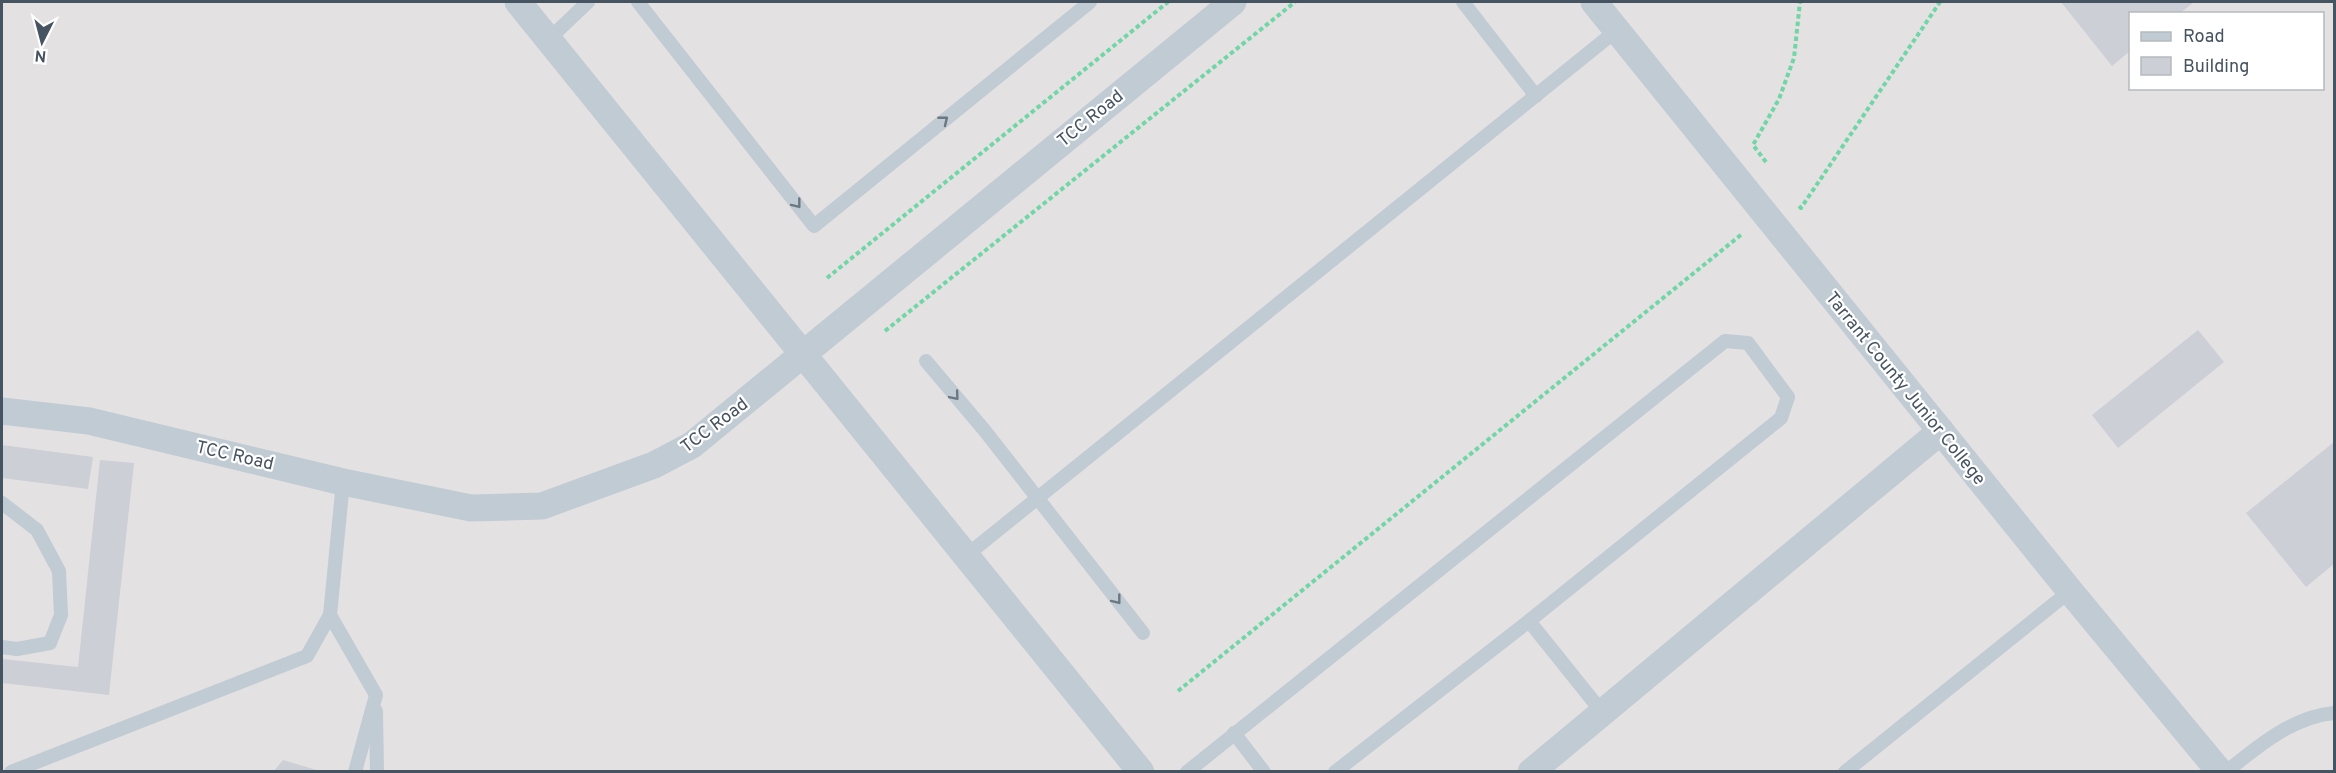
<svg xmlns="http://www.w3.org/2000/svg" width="2336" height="773" font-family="Overpass,sans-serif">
	<rect width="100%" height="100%" fill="#f3f0f0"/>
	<path fill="#e4e1e2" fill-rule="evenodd" d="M2,2H2334V771H2ZM2130,14H2322V88H2130Z"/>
	<g fill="#cccfd6">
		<polygon points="2061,2 2194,2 2179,14 2130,14 2130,51 2112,66"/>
		<polygon points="2198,330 2224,362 2118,448 2092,415"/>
		<polygon points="2334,442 2334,564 2306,587 2246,513"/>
		<polygon points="2,445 93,457 88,489 2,478"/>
		<polygon points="100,460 134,463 109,695 2,683 2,659 78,667"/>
		<polygon points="283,760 320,771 320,772 273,772"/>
	</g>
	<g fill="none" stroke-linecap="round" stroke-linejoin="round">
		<g stroke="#6fd6a5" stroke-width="4" stroke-dasharray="4.5 3" stroke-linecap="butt">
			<polyline points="1766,162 1753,145 1779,99 1794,58 1800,2"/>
			<polyline points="1799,206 1801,208 1940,2"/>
			<polyline points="827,278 1168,2"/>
			<polyline points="885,331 1295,2"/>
			<polyline points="1178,691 1742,234"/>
		</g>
		<g stroke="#c0cbd3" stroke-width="14">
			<polyline points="638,2 814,226 1090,2"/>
			<polyline points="1463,2 1536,96"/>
			<polyline points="549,39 588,2"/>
			<polyline points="926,361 985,431 1143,633"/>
			<polyline points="2,503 37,530 59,571 61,615 50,643 17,649 2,647"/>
			<polyline points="967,555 1617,30"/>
			<polyline points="330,615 376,695 355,772"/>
			<polyline points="376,711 377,772"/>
			<polyline points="1234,733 1264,772"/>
			<polyline points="11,772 307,656 330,615 343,482"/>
			<polyline points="1187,772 1725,341 1748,343 1788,397 1781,418 1529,621 1602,712"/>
			<polyline points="1335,772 1529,621"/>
			<polyline points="1845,772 2070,591"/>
			<path d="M2226,772C2258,746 2292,717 2334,713"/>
		</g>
		<g stroke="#c0cbd3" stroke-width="27">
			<polyline points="518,2 1141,772"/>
			<polyline points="1594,2 2070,591 2220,772"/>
			<polyline points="2,411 89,421 343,482 471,508 542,506 654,465 692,445 1233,2"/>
			<polyline points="1531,772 1941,431"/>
		</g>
	</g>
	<defs><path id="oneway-chevron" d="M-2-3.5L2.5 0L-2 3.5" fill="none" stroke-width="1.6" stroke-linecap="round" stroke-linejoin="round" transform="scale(1.5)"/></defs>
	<g stroke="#6b7782">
		<use href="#oneway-chevron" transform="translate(944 120) rotate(-39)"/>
		<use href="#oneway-chevron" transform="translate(797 204) rotate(52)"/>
		<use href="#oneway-chevron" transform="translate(955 396) rotate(50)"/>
		<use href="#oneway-chevron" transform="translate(1117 600) rotate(52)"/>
	</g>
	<g text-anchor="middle" stroke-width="4.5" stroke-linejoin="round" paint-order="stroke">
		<g font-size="18" fill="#465360" stroke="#fff">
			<text transform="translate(1090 118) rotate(-39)" y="6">TCC Road</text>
			<text transform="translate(1906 388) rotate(51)" y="6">Tarrant County Junior College</text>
			<text transform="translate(714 425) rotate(-37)" y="6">TCC Road</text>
			<text transform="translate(235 455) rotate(13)" y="6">TCC Road</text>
		</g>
	</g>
	<rect width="2336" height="773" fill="none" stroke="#465360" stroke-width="6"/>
	<rect x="2129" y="12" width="195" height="78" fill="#ffffff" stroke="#b5babf" stroke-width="1.5"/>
	<rect x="2141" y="32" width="30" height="9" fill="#c0cbd3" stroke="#b5babf" stroke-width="1.5"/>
	<text x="2183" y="42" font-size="18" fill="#465360">Road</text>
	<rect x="2141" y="57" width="30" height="18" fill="#cccfd6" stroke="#b5babf" stroke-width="1.5"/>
	<text x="2183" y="72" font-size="18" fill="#465360">Building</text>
	<g transform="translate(42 42) rotate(186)" stroke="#ffffff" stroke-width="4.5" paint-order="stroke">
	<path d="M0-4.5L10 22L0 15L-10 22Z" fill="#465360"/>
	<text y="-9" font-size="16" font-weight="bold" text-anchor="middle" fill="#465360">N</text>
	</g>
</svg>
